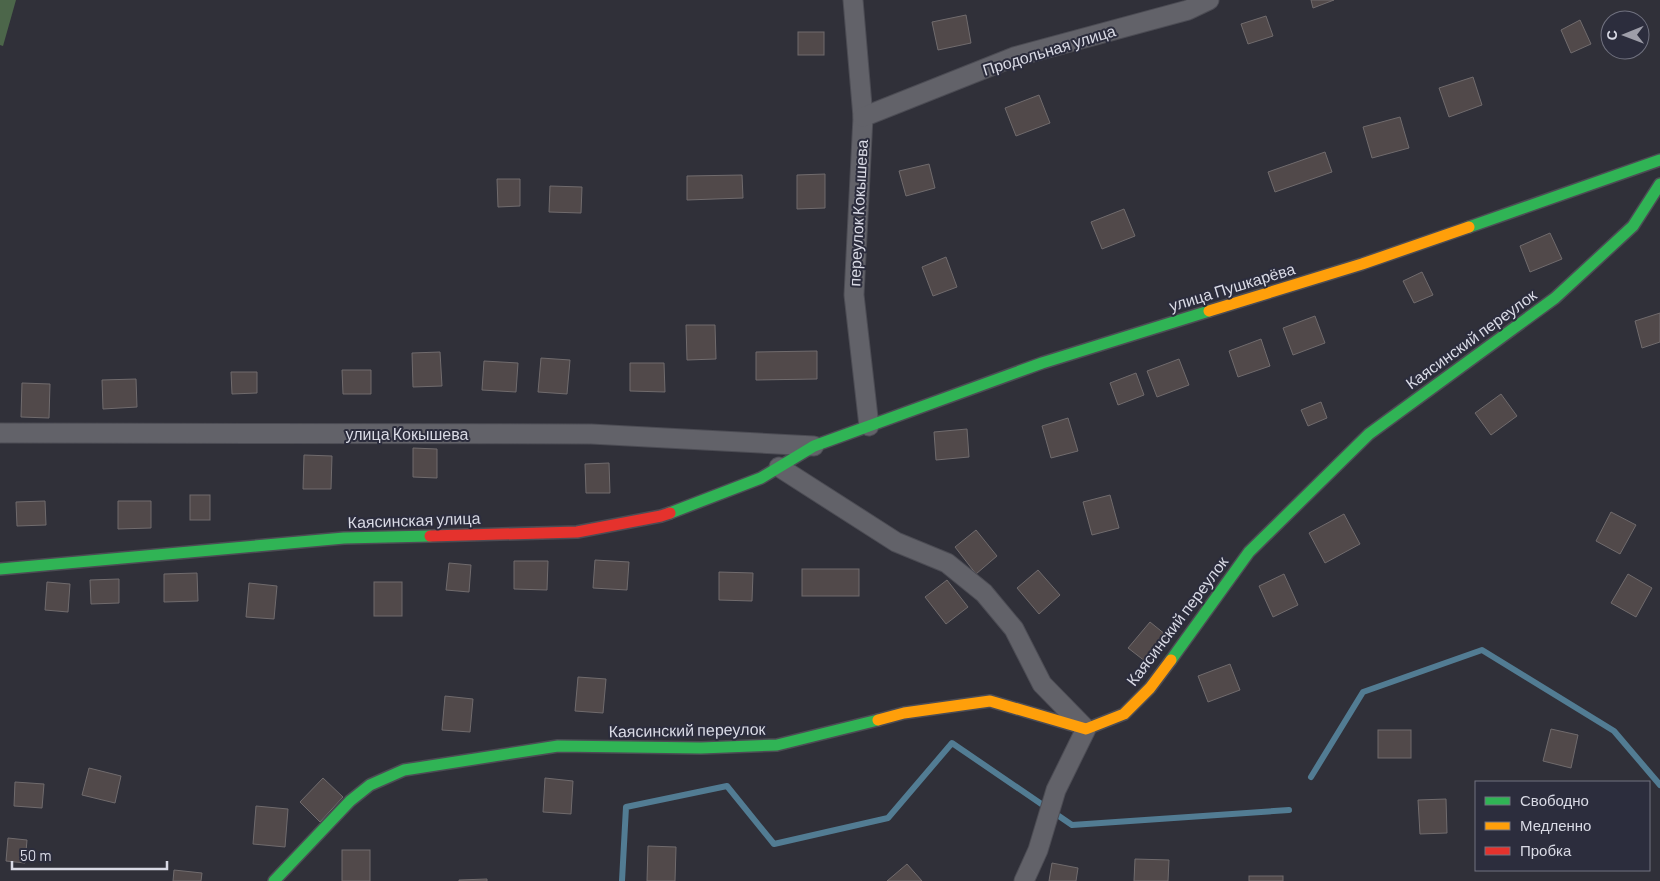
<svg xmlns="http://www.w3.org/2000/svg" width="1660" height="881" font-family="Barlow,sans-serif">
	<rect width="100%" height="100%" fill="#303039"/>
	<polygon fill="#4c664a" points="0,0 16,0 3,46 0,45"/>
	<g fill="none" stroke-linecap="round" stroke-linejoin="round">
		<g stroke="#527c93" stroke-width="6">
			<polyline points="1311,777 1363,692 1482,650 1614,731 1660,785"/>
			<polyline points="622,881 626,807 727,786 774,844 888,818 952,743 1072,825 1289,810"/>
		</g>
	</g>
	<g fill="#51494a" stroke="#706b6d">
		<polygon points="1311,0 1334,0 1313,8"/>
		<polygon points="966,15 971,43 938,50 932,22"/>
		<polygon points="1266,16 1273,36 1248,44 1241,24"/>
		<polygon points="1580,20 1591,44 1571,53 1561,30"/>
		<rect x="798" y="32" width="26" height="23"/>
		<polygon points="1473,77 1482,105 1449,117 1439,88"/>
		<polygon points="1039,95 1050,123 1016,136 1005,108"/>
		<polygon points="1400,117 1409,148 1372,158 1363,127"/>
		<polygon points="1325,152 1332,172 1275,192 1268,172"/>
		<polygon points="929,164 935,188 906,196 899,171"/>
		<polygon points="825,174 825,208 797,209 797,175"/>
		<polygon points="742,175 743,198 687,200 687,176"/>
		<polygon points="497,179 520,179 520,206 498,207"/>
		<polygon points="550,186 582,187 581,213 549,212"/>
		<polygon points="1124,209 1135,236 1102,249 1091,222"/>
		<polygon points="1550,233 1562,259 1530,272 1520,246"/>
		<polygon points="946,257 957,287 933,296 922,267"/>
		<polygon points="1422,272 1433,295 1414,303 1403,281"/>
		<polygon points="1660,313 1660,342 1642,348 1635,321"/>
		<polygon points="1315,316 1325,343 1293,355 1283,328"/>
		<polygon points="686,325 715,325 716,359 687,360"/>
		<polygon points="1261,339 1270,366 1238,377 1229,351"/>
		<polygon points="817,351 817,379 756,380 756,352"/>
		<polygon points="440,352 442,386 413,387 412,353"/>
		<polygon points="541,358 570,360 567,394 538,392"/>
		<polygon points="1179,359 1189,385 1157,397 1147,371"/>
		<polygon points="484,361 518,363 516,392 482,390"/>
		<polygon points="630,363 664,363 665,392 630,391"/>
		<polygon points="342,370 371,370 371,394 343,394"/>
		<polygon points="231,372 257,372 257,393 232,394"/>
		<polygon points="1136,373 1144,395 1118,405 1110,383"/>
		<polygon points="136,379 137,407 103,409 102,380"/>
		<polygon points="22,383 50,384 49,418 21,417"/>
		<polygon points="1501,394 1517,416 1491,435 1475,413"/>
		<polygon points="1321,402 1327,418 1308,426 1301,410"/>
		<polygon points="1068,418 1078,451 1051,458 1042,426"/>
		<polygon points="967,429 969,457 936,460 934,432"/>
		<polygon points="413,448 437,449 437,478 413,477"/>
		<polygon points="304,455 332,456 331,489 303,489"/>
		<polygon points="609,463 610,493 586,493 585,464"/>
		<rect x="190" y="495" width="20" height="25"/>
		<polygon points="1110,495 1119,528 1092,535 1083,502"/>
		<polygon points="45,501 46,525 17,526 16,502"/>
		<polygon points="118,501 151,501 151,528 118,529"/>
		<polygon points="1611,512 1636,525 1620,554 1596,541"/>
		<polygon points="1344,514 1360,544 1325,563 1309,533"/>
		<polygon points="976,530 997,556 976,574 955,547"/>
		<polygon points="595,560 629,562 627,590 593,588"/>
		<polygon points="514,561 548,561 547,590 514,589"/>
		<polygon points="449,563 471,565 469,592 446,590"/>
		<rect x="802" y="569" width="57" height="27"/>
		<polygon points="1038,570 1060,595 1039,614 1017,588"/>
		<polygon points="719,572 753,573 752,601 719,600"/>
		<polygon points="197,573 198,601 164,602 164,574"/>
		<polygon points="1284,574 1298,605 1273,617 1259,586"/>
		<polygon points="1628,574 1652,588 1636,617 1611,603"/>
		<polygon points="119,579 119,603 91,604 90,580"/>
		<polygon points="947,580 968,607 946,624 925,597"/>
		<polygon points="47,582 70,584 68,612 45,610"/>
		<rect x="374" y="582" width="28" height="34"/>
		<polygon points="249,583 277,586 274,619 246,617"/>
		<polygon points="1150,622 1171,639 1150,665 1128,648"/>
		<polygon points="1230,664 1240,690 1208,702 1198,676"/>
		<polygon points="578,677 606,679 603,713 575,711"/>
		<polygon points="445,696 473,699 470,732 442,730"/>
		<polygon points="1551,729 1578,735 1571,768 1543,761"/>
		<rect x="1378" y="730" width="33" height="28"/>
		<polygon points="89,768 121,776 115,803 82,795"/>
		<polygon points="323,778 343,797 320,822 300,802"/>
		<polygon points="545,778 573,781 571,814 543,812"/>
		<polygon points="15,782 44,784 42,808 14,806"/>
		<polygon points="1446,799 1447,833 1420,834 1418,800"/>
		<polygon points="256,806 288,809 285,847 253,844"/>
		<polygon points="8,838 27,840 25,863 6,861"/>
		<polygon points="648,846 676,847 675,881 647,881"/>
		<rect x="342" y="850" width="28" height="31"/>
		<polygon points="1135,859 1169,860 1168,881 1134,881"/>
		<polygon points="1052,863 1078,868 1076,881 1049,881"/>
		<polygon points="907,864 922,881 887,881"/>
		<polygon points="174,870 202,873 201,881 173,881"/>
		<rect x="1249" y="876" width="34" height="5"/>
		<polygon points="487,879 487,881 459,881 459,880"/>
	</g>
	<g fill="none" stroke-linecap="round" stroke-linejoin="round">
		<defs>
			<g id="street">
				<polyline points="853,0 863,117 854,295 869,426"/>
				<polyline points="863,117 1014,57 1188,10 1209,0"/>
				<polyline points="0,433 591,434 814,446"/>
				<polyline points="779,467 896,542 947,563 984,593 1014,629 1042,684 1086,729 1056,790 1038,850 1024,881"/>
			</g>
			<g id="fast">
				<polyline points="1469,227 1660,160"/>
				<polyline points="670,513 761,478 814,446 1042,363 1209,311"/>
				<polyline points="0,569 344,538 430,536"/>
				<polyline points="1171,660 1249,552 1369,434 1555,298 1633,226 1660,184"/>
				<polyline points="274,881 350,801 370,785 404,770 558,746 701,748 777,745 878,720"/>
			</g>
			<g id="slow">
				<polyline points="1209,311 1362,264 1469,227"/>
				<polyline points="878,720 904,713 990,701 1086,729 1124,714 1150,688 1171,660"/>
			</g>
			<polyline id="jam" points="430,536 577,532 661,516 670,513"/>
		</defs>
		<use href="#street" stroke="#4c4c54" stroke-width="21"/>
		<use href="#fast" stroke="#4c4c54" stroke-width="14"/>
		<use href="#slow" stroke="#4c4c54" stroke-width="14"/>
		<use href="#jam" stroke="#4c4c54" stroke-width="14"/>
		<use href="#street" stroke="#626269" stroke-width="19"/>
		<use href="#fast" stroke="#30b455" stroke-width="11"/>
		<use href="#slow" stroke="#ff9f0a" stroke-width="11"/>
		<use href="#jam" stroke="#e5322d" stroke-width="11"/>
	</g>
	<g text-anchor="middle" stroke-width="4" stroke-linejoin="round" paint-order="stroke">
		<g font-size="16" fill="#d9dae5" stroke="#2c2d3d">
			<text transform="translate(1049 50) rotate(-17)" y="6">Продольная улица</text>
			<text transform="translate(858 213) rotate(-87)" y="6">переулок Кокышева</text>
			<text transform="translate(1232 287) rotate(-17)" y="6">улица Пушкарёва</text>
			<text transform="translate(1471 339) rotate(-36)" y="6">Каясинский переулок</text>
			<text x="407" y="440">улица Кокышева</text>
			<text transform="translate(414 520) rotate(-2)" y="6">Каясинская улица</text>
			<text transform="translate(1177 621) rotate(-53)" y="6">Каясинский переулок</text>
			<text transform="translate(687 730) rotate(-1)" y="6">Каясинский переулок</text>
		</g>
	</g>
	<rect x="1475" y="781" width="175" height="90" fill="#2c2d3d" stroke="#717280"/>
	<rect x="1485" y="797" width="25" height="8" fill="#30b455" stroke="#717280"/>
	<text x="1520" y="806" font-size="15" fill="#d9dae5">Свободно</text>
	<rect x="1485" y="822" width="25" height="8" fill="#ff9f0a" stroke="#717280"/>
	<text x="1520" y="831" font-size="15" fill="#d9dae5">Медленно</text>
	<rect x="1485" y="847" width="25" height="8" fill="#e5322d" stroke="#717280"/>
	<text x="1520" y="856" font-size="15" fill="#d9dae5">Пробка</text>
	<g transform="translate(1625 35) rotate(269)"><circle r="24" fill="#2c2d3d" stroke="#717280"/>
	<path d="M0-4L9 19L0 12L-9 19Z" fill="#9e9ea9"/>
	<text y="-8" font-size="14" font-weight="bold" text-anchor="middle" fill="#d9dae5">С</text>
	</g>
	<path d="M12 861v8h155v-8" fill="none" stroke="#d9dae5" stroke-width="2.5"/>
	<text x="20" y="861" font-size="15" fill="#d9dae5" stroke="#2c2d3d" stroke-width="4" paint-order="stroke">50 m</text>
</svg>
